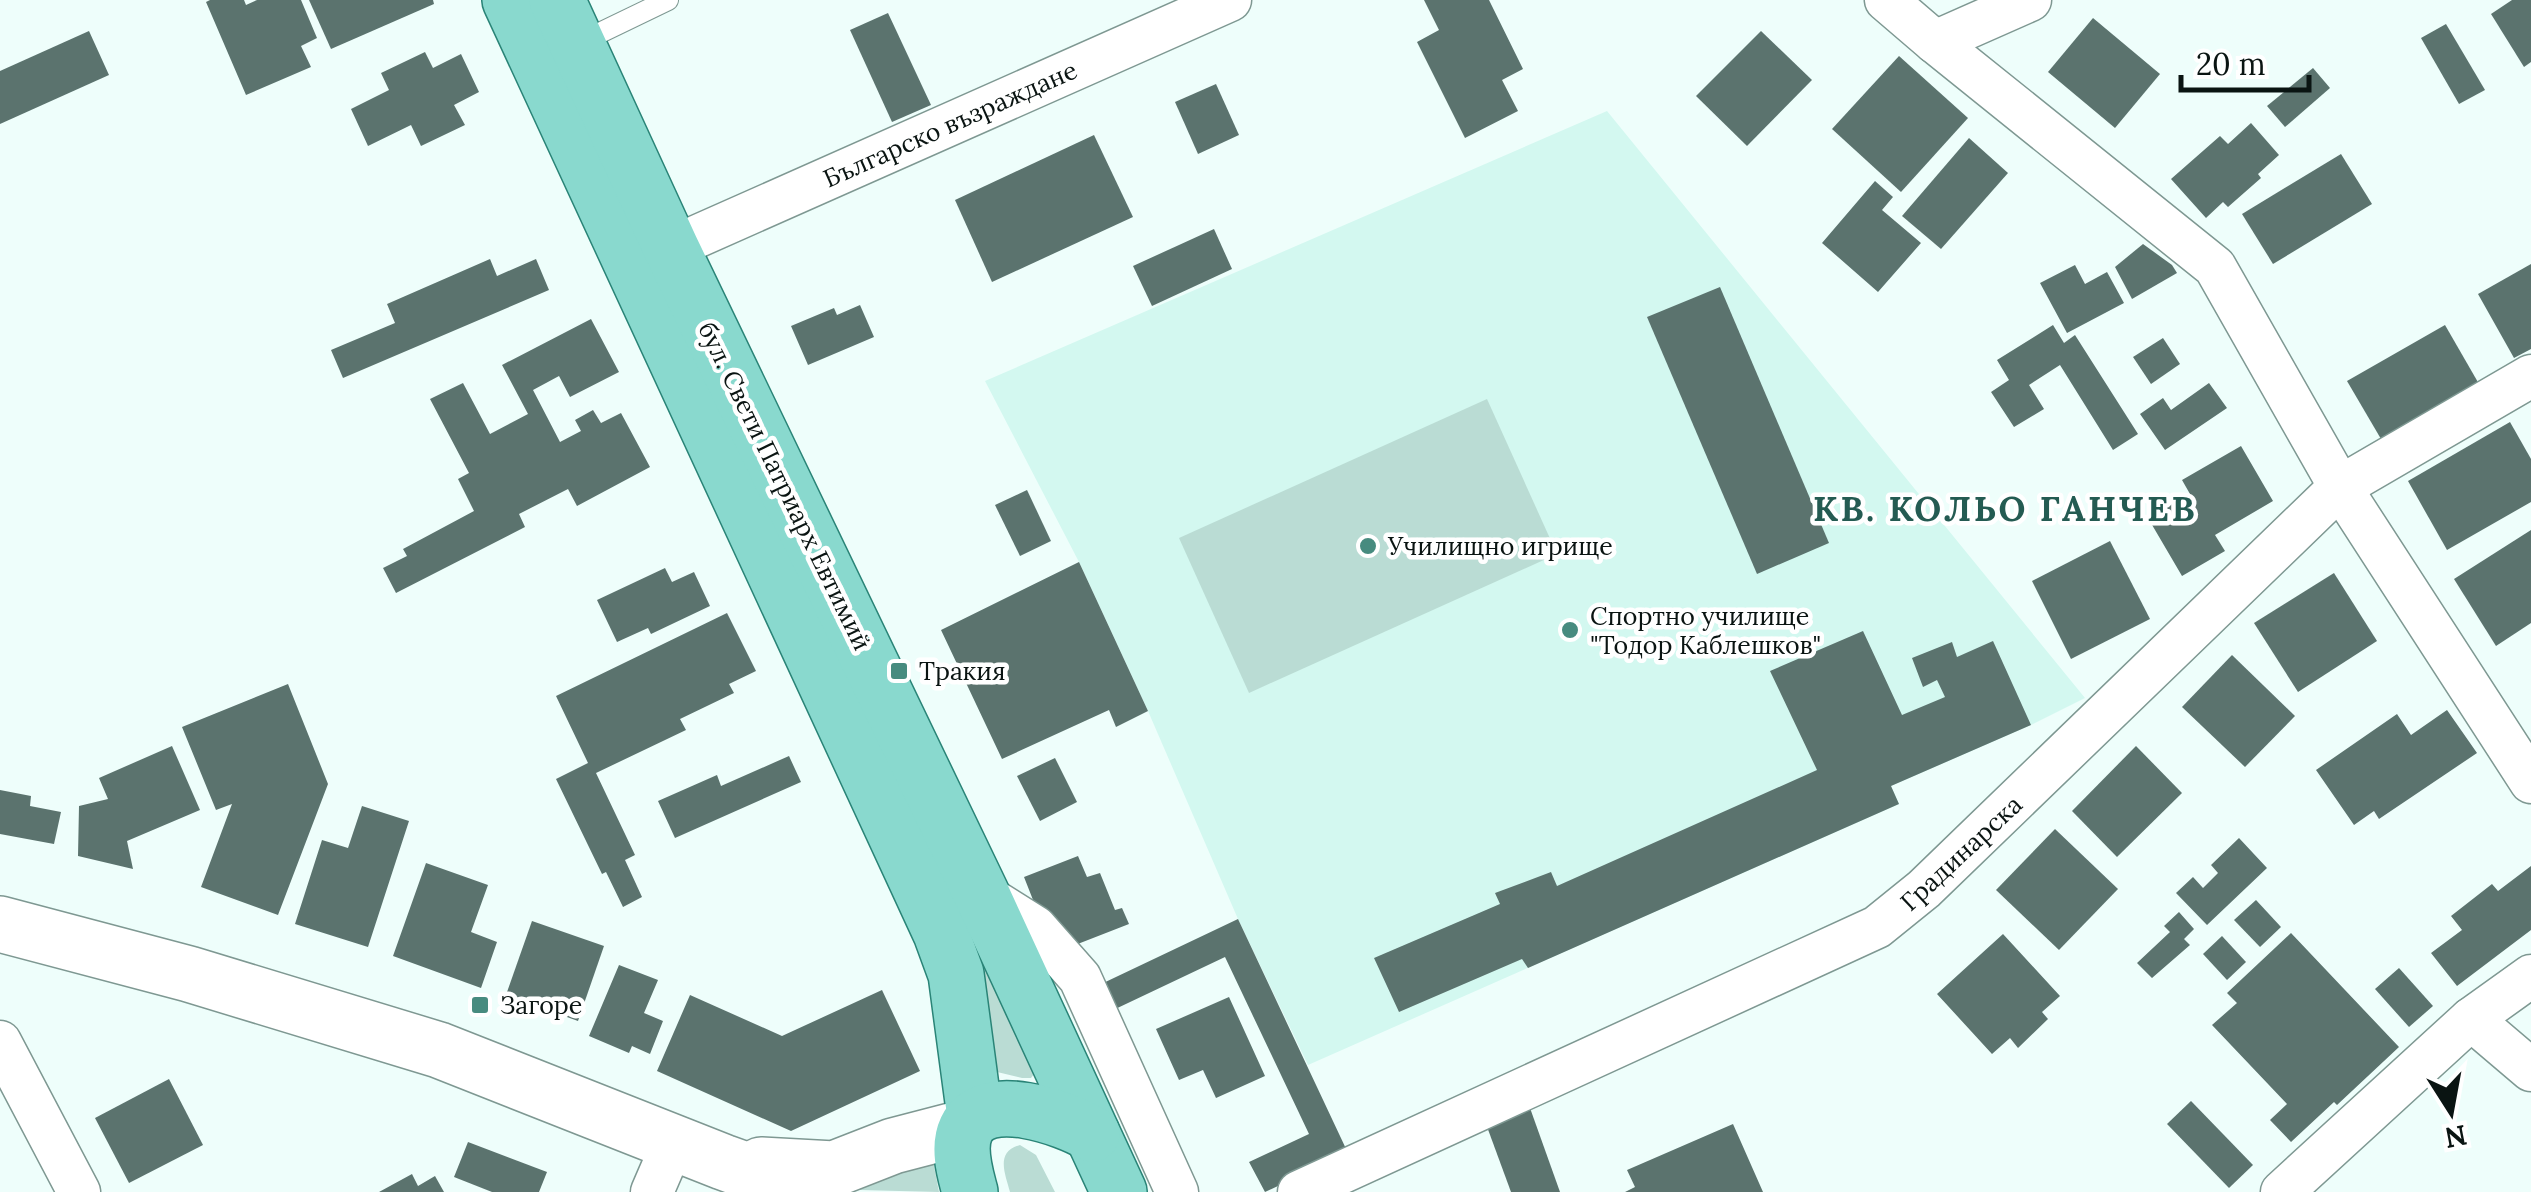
<svg xmlns="http://www.w3.org/2000/svg" width="2531" height="1192" font-family="Lora,serif">
	<rect width="100%" height="100%" fill="#eefefb"/>
	<polygon fill="#d3f8f0" points="1607,111 2085,698 2031,725 1891,786 1899,804 1308,1065 1238,919 1148,711 1079,562 985,381"/>
	<g fill="#badcd4">
		<polygon points="1487,399 1557,554 1249,693 1179,538"/>
		<polygon points="973,935 1034,1074 1031,1078 1022,1078 993,1071 973,950"/>
		<path d="M1020,1145L1036,1155L1055,1192H1010C1005,1173 995,1152 1020,1145Z"/>
		<polygon points="933,1161 939,1192 859,1190 860,1187"/>
	</g>
	<g fill="#5b736e">
		<polygon points="210,0 244,0 246,5 257,0 301,0 317,38 301,46 311,67 246,95 206,2"/>
		<polygon points="309,0 433,0 434,4 331,49"/>
		<polygon points="1424,0 1489,0 1523,69 1502,80 1518,111 1465,138 1417,42 1439,30"/>
		<polygon points="2512,0 2531,0 2531,62 2524,67 2491,14"/>
		<polygon points="888,13 931,105 892,122 850,30"/>
		<polygon points="2093,18 2160,74 2115,128 2048,72"/>
		<polygon points="2446,24 2485,90 2459,104 2421,38"/>
		<polygon points="89,31 109,75 0,124 0,71"/>
		<polygon points="1761,31 1812,80 1747,146 1696,96"/>
		<polygon points="425,52 433,68 461,54 479,92 454,105 465,125 421,146 411,125 368,146 351,109 389,90 381,73"/>
		<polygon points="1899,56 1968,118 1901,192 1832,129"/>
		<polygon points="2313,68 2330,88 2285,127 2267,106"/>
		<polygon points="1216,84 1239,135 1198,154 1175,102"/>
		<polygon points="2251,123 2279,155 2258,174 2261,178 2228,207 2223,202 2206,218 2171,179 2220,136 2228,144"/>
		<polygon points="1094,135 1133,217 992,282 955,200"/>
		<polygon points="1969,138 2008,173 1941,249 1902,216"/>
		<polygon points="2341,154 2372,204 2273,264 2242,214"/>
		<polygon points="1875,181 1893,197 1882,210 1921,243 1878,292 1822,243"/>
		<polygon points="1214,229 1232,269 1152,306 1133,266"/>
		<polygon points="2143,244 2172,265 2177,273 2132,299 2115,267"/>
		<polygon points="490,259 497,276 536,259 549,290 343,378 331,350 395,323 387,304"/>
		<polygon points="2531,264 2531,349 2514,358 2478,294"/>
		<polygon points="2075,265 2085,284 2107,272 2124,303 2067,333 2040,283"/>
		<polygon points="1720,287 1829,543 1757,574 1647,317"/>
		<polygon points="860,305 874,337 808,365 791,326 834,308 837,315"/>
		<polygon points="591,319 619,372 570,397 559,376 533,390 560,442 581,431 575,420 593,410 601,423 621,413 650,467 577,506 568,489 519,514 525,527 396,593 383,568 407,556 403,549 474,511 458,479 469,473 430,399 463,383 490,434 528,414 502,365"/>
		<polygon points="2053,325 2064,343 2075,335 2138,434 2113,450 2060,365 2029,385 2044,409 2014,427 1991,392 2009,380 1997,360"/>
		<polygon points="2445,325 2479,384 2381,439 2347,381"/>
		<polygon points="2163,338 2180,364 2151,384 2133,357"/>
		<polygon points="2209,383 2227,408 2165,450 2140,414 2163,398 2171,410"/>
		<polygon points="2510,422 2531,459 2531,502 2447,550 2408,481"/>
		<polygon points="2241,446 2273,501 2215,535 2225,551 2182,576 2148,518 2190,494 2182,480"/>
		<polygon points="1027,490 1051,541 1020,556 995,505"/>
		<polygon points="2531,530 2531,623 2496,646 2454,579"/>
		<polygon points="2110,541 2150,619 2071,659 2032,581"/>
		<polygon points="1079,562 1148,711 1116,727 1109,710 1002,759 941,630"/>
		<polygon points="665,568 672,582 694,572 710,606 651,634 648,628 617,642 597,600"/>
		<polygon points="2334,573 2377,641 2298,692 2254,623"/>
		<polygon points="727,613 756,671 729,684 734,693 680,719 686,730 596,773 635,855 625,860 642,897 623,907 606,872 602,874 556,779 588,763 556,696"/>
		<polygon points="1863,631 1902,715 1945,697 1937,680 1923,687 1912,658 1952,642 1957,657 1993,641 2031,725 1891,786 1899,804 1528,968 1522,959 1399,1012 1374,958 1500,904 1495,893 1551,872 1557,886 1817,770 1770,671"/>
		<polygon points="2232,655 2295,716 2245,767 2182,707"/>
		<polygon points="288,684 328,784 278,915 201,887 232,804 216,810 182,727"/>
		<polygon points="2447,710 2477,753 2379,819 2374,811 2354,825 2316,770 2397,714 2411,735"/>
		<polygon points="172,746 200,810 127,841 133,869 78,856 79,806 108,799 99,778"/>
		<polygon points="2136,746 2182,793 2117,857 2072,811"/>
		<polygon points="789,756 801,782 675,838 658,801 717,775 721,786"/>
		<polygon points="1055,758 1077,802 1040,821 1017,776"/>
		<polygon points="0,790 31,796 30,806 61,812 54,844 0,834"/>
		<polygon points="362,806 409,821 368,947 295,924 322,840 348,848"/>
		<polygon points="2055,829 2118,889 2059,950 1996,890"/>
		<polygon points="2239,838 2267,868 2207,925 2176,893 2193,877 2203,888 2218,873 2211,865"/>
		<polygon points="1078,856 1087,877 1100,873 1115,910 1122,908 1129,924 1070,947 1046,933 1024,877"/>
		<polygon points="426,863 488,885 471,932 497,942 481,988 393,956"/>
		<polygon points="2531,866 2531,930 2457,986 2431,953 2462,930 2451,916 2492,884 2498,891"/>
		<polygon points="2256,900 2281,927 2260,947 2234,920"/>
		<polygon points="2179,912 2194,929 2184,939 2190,945 2152,978 2137,963 2170,932 2164,926"/>
		<polygon points="1238,919 1348,1153 1265,1192 1249,1162 1309,1134 1225,957 1109,1012 1097,986"/>
		<polygon points="532,921 604,946 578,1021 506,995"/>
		<polygon points="2291,933 2399,1047 2337,1105 2334,1102 2291,1142 2270,1120 2287,1104 2212,1025 2237,1003 2227,993"/>
		<polygon points="2003,934 2060,996 2042,1012 2048,1019 2018,1048 2010,1038 1992,1054 1937,994"/>
		<polygon points="2222,936 2246,962 2227,980 2203,954"/>
		<polygon points="619,965 658,980 644,1013 663,1021 650,1054 632,1046 629,1053 589,1036"/>
		<polygon points="2399,968 2433,1006 2409,1027 2375,989"/>
		<polygon points="882,990 920,1071 791,1131 657,1071 690,995 782,1036"/>
		<polygon points="1229,997 1265,1076 1216,1098 1203,1070 1179,1080 1156,1029"/>
		<polygon points="169,1079 203,1145 129,1183 95,1118"/>
		<polygon points="2191,1101 2253,1165 2229,1188 2167,1124"/>
		<polygon points="1530,1108 1560,1192 1511,1192 1486,1124"/>
		<polygon points="1733,1124 1763,1192 1625,1192 1635,1187 1627,1170"/>
		<polygon points="468,1142 547,1172 539,1192 492,1192 454,1177"/>
		<polygon points="412,1174 418,1186 435,1176 444,1192 379,1192"/>
	</g>
	<g fill="none" stroke-linecap="round" stroke-linejoin="round">
		<defs>
			<polyline id="lane" points="579,43 668,0"/>
			<g id="street">
				<polyline points="1886,0 1935,42 2215,267 2340,487 2531,782"/>
				<polyline points="1935,42 2030,0"/>
				<polyline points="671,248 1230,0"/>
				<polyline points="981,893 1035,927 1080,978 1177,1192"/>
				<polyline points="2471,1019 2531,1070"/>
				<polyline points="0,1042 79,1192"/>
				<polyline points="652,1192 674,1141"/>
				<polyline points="1299,1192 1877,927 1924,889 2340,487 2531,376"/>
				<polyline points="2282,1192 2471,1019 2531,976"/>
			</g>
			<g id="secondary">
				<polyline points="0,924 189,974 439,1050 723,1162 806,1192"/>
				<polyline points="761,1165 834,1169 893,1146 966,1127"/>
			</g>
			<g id="primary">
				<polyline points="510,0 941,933 956,974 975,1117"/>
				<polyline points="557,0 671,248 981,893 1119,1192"/>
				<path d="M970,1192C965,1173 957,1148 966,1129C985,1089 1065,1118 1092,1134"/>
			</g>
		</defs>
		<use href="#lane" stroke="#7e9892" stroke-width="22"/>
		<use href="#street" stroke="#7e9892" stroke-width="45"/>
		<use href="#secondary" stroke="#7e9892" stroke-width="58"/>
		<use href="#primary" stroke="#2a8477" stroke-width="58"/>
		<use href="#lane" stroke="#fff" stroke-width="20"/>
		<use href="#street" stroke="#fff" stroke-width="42"/>
		<use href="#secondary" stroke="#fff" stroke-width="55"/>
		<use href="#primary" stroke="#89d9ce" stroke-width="55"/>
	</g>
	<g fill="#478b7f" stroke="#fff" stroke-width="4">
		<circle cx="1368" cy="546" r="10"/>
		<circle cx="1570" cy="630" r="10"/>
		<rect x="889" y="661" width="20" height="20" rx="5"/>
		<rect x="470" y="995" width="20" height="20" rx="5"/>
	</g>
	<g text-anchor="middle" stroke-width="9" stroke-linejoin="round" paint-order="stroke">
		<g font-size="25" fill="#0a1412" stroke="#fff">
			<text transform="translate(950 124) rotate(-24)" y="9">Българско възраждане</text>
			<text transform="translate(785 486) rotate(64)" y="9">бул. Свети Патриарх Евтимий</text>
			<text transform="translate(1961 853) rotate(-43)" y="9">Градинарска</text>
		</g>
		<g font-size="25" fill="#0a1412" stroke="#fff" text-anchor="start">
			<text x="1388" y="555">Училищно игрище</text>
			<text x="1590" y="625">Спортно училище<tspan x="1590" dy="29">"Тодор Каблешков"</tspan></text>
			<text x="919" y="680">Тракия</text>
			<text x="500" y="1014">Загоре</text>
		</g>
		<g font-size="35" font-weight="bold" letter-spacing="2.5" fill="#245b52" stroke="#fff">
			<text x="2005" y="521">КВ. КОЛЬО ГАНЧЕВ</text>
		</g>
	</g>
	<g transform="translate(2451 1112) rotate(169)" stroke="#ffffff" stroke-width="8" paint-order="stroke">
	<path d="M0-8L18 38L0 25L-18 38Z" fill="#0a1412"/>
	<text y="-15" font-size="28" font-weight="bold" text-anchor="middle" fill="#0a1412">N</text>
	</g>
	<path d="M2181 75v15h128v-15" fill="none" stroke="#0a1412" stroke-width="5"/>
	<text x="2196" y="75" font-size="30" fill="#0a1412" stroke="#ffffff" stroke-width="8" paint-order="stroke">20 m</text>
</svg>
